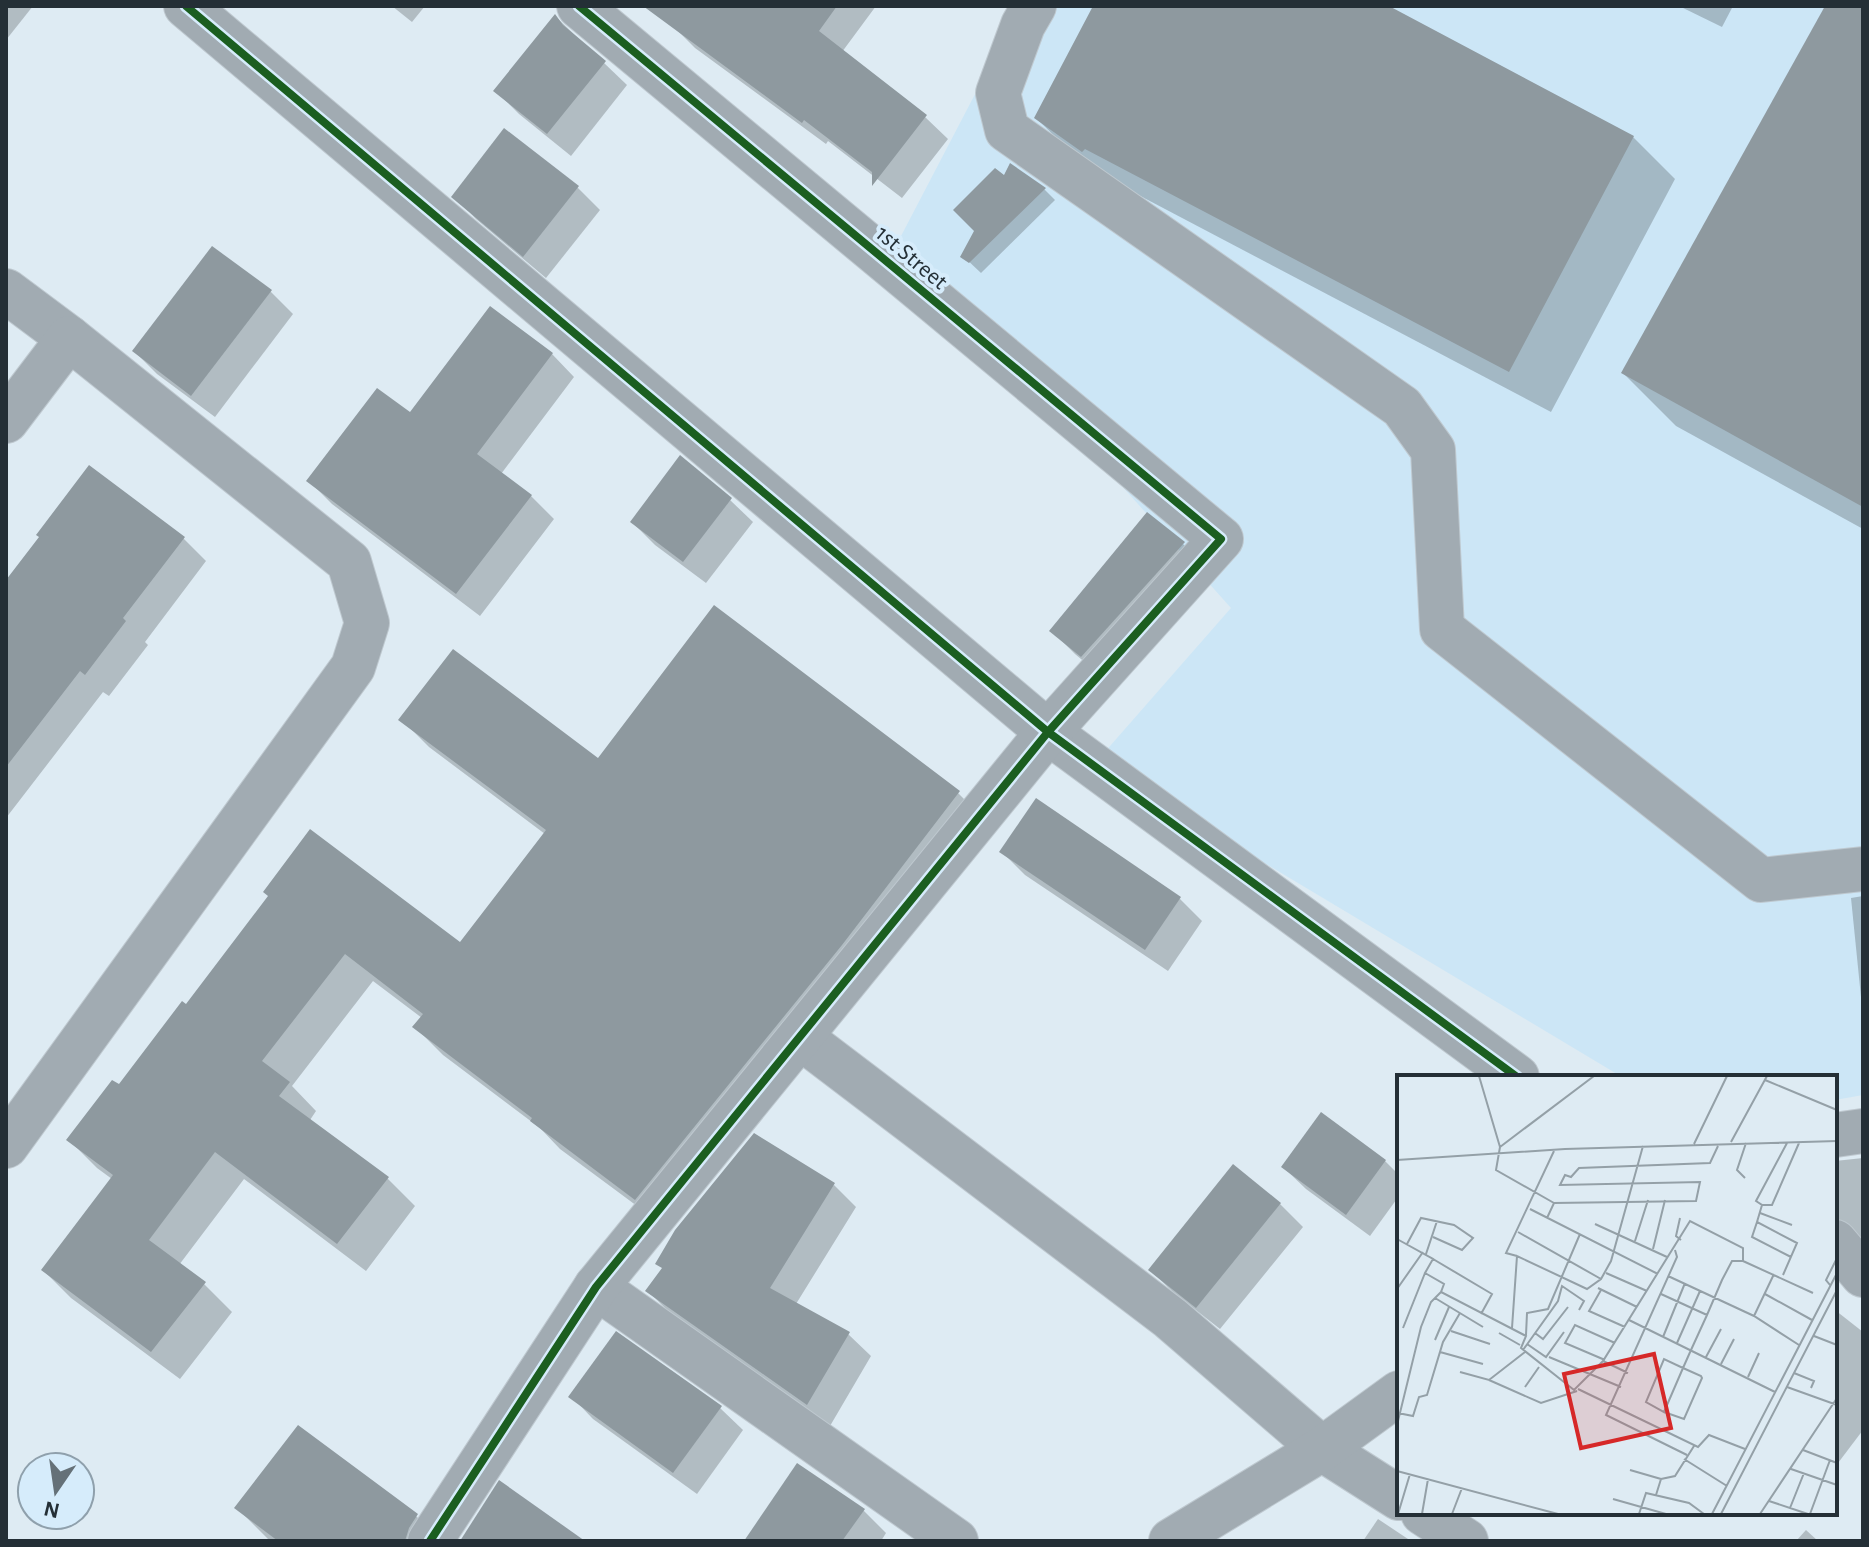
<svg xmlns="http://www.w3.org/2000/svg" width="1869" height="1547" font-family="'Alegreya Sans',sans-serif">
	<rect width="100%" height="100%" fill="#deebf3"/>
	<polygon fill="#cce6f6" points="1021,6 1863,6 1863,1095 1835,1100 1835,1077 1622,1077 1096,762 1231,608 900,238"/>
	<g fill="#0003">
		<polygon points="6,6 33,6 6,40"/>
		<polygon points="392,6 425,6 412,22"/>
		<polygon points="686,6 876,6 842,52 925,117 948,139 902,198 828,141 826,144 695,48 672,25"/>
		<polygon points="1096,6 1384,6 1633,137 1675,179 1551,412 1127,189 1078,159 1036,118"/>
		<polygon points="1679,6 1733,6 1722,27"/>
		<polygon points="1828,6 1863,6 1863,529 1676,426 1623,373"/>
		<polygon points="556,17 627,85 571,156 519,114 496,91"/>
		<polygon points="1004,178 1044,189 1055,200 981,273 963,256"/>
		<polygon points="577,187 600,210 546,278 476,219 454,196"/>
		<polygon points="270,291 293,314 215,417 157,374 134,351"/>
		<polygon points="552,354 574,377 501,474 531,496 554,519 480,616 332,504 309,481 410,415"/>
		<polygon points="730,500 753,522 706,583 655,545 632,522"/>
		<polygon points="183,538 206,561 145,642 148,645 109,696 103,692 6,818 6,583"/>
		<polygon points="1183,544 1206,566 1105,679 1075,654 1052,631"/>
		<polygon points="401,719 598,761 958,793 986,821 664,1226 560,1149 540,1128 443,1055 415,1027 422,1018 373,981 292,1086 316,1111 310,1120 387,1178 415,1206 366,1271 244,1179 179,1265 204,1284 232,1312 180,1379 71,1298 43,1270 112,1179 97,1168 69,1140 119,1087 187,1007 270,896 461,944 545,834 429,747"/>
		<polygon points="1002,852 1180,899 1202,921 1168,971 1025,875"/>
		<polygon points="1863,896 1863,1017 1851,898"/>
		<polygon points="1863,1158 1863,1247 1835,1219 1835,1161"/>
		<polygon points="1385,1161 1399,1175 1399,1196 1370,1236 1306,1189 1283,1167"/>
		<polygon points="834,1185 856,1207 796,1304 848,1334 871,1356 830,1426 671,1314 648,1291"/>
		<polygon points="1280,1204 1303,1227 1220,1329 1173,1292 1150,1270"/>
		<polygon points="1835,1310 1863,1332 1863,1430 1835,1467"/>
		<polygon points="571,1396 720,1408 743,1430 697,1494 593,1419"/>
		<polygon points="237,1508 416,1516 441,1541 270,1541"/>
		<polygon points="863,1510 886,1533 881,1541 746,1541"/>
		<polygon points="1378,1519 1411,1541 1363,1541"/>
		<polygon points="1806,1530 1818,1541 1796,1541"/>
	</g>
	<g fill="#8e999f">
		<polygon points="643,6 837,6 819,31 927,115 872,186 872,172 804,120 802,123"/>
		<polygon points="1093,6 1389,6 1634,136 1509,372 1085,149 1082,152 1034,118"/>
		<polygon points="1825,6 1863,6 1863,507 1621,373"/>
		<polygon points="555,14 563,25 606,61 547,134 493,91"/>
		<polygon points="504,128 579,186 523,257 451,197"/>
		<polygon points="1010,163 1046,188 969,263 960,257 974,231 953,210 995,168 1004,175"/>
		<polygon points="212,246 272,290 191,396 132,351"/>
		<polygon points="490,306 553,353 477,454 532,495 456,594 306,481 377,388 410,412"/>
		<polygon points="680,455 732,498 683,562 630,522"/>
		<polygon points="89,465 185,537 123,618 126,621 85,675 80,671 6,767 6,580 39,537 36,535"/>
		<polygon points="1147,512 1185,542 1081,657 1049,631"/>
		<polygon points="714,605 960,791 842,945 635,1200 530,1121 532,1118 412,1027 423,1014 345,954 262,1061 290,1082 279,1096 389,1177 337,1244 215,1152 149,1240 206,1282 151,1352 41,1270 113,1175 66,1140 112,1080 119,1084 182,1001 186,1004 268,896 263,892 310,829 460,942 546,830 398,720 453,649 598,758"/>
		<polygon points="1036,798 1181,897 1145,950 999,852"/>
		<polygon points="1321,1112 1386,1160 1346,1215 1281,1167"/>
		<polygon points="754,1133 835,1183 770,1288 850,1332 807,1405 645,1291 662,1268 655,1264 675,1230"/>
		<polygon points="1233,1164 1281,1203 1196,1308 1148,1270"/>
		<polygon points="616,1331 722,1406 673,1473 568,1397"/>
		<polygon points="298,1425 418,1514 409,1528 405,1541 278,1541 234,1508"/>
		<polygon points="797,1463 865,1509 842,1541 744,1541"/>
		<polygon points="499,1480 585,1541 460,1541"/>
	</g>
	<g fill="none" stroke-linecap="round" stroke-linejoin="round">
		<defs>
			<g id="minor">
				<polyline points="186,6 1048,732 1517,1077"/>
				<polyline points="1034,6 1023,25 998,93 1007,130 1402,407 1433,450 1442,629 1761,880 1863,869"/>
				<polyline points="6,291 69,338"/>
				<polyline points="6,421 69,338 349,562 367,623 353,667 6,1146"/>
				<polyline points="800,1037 1170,1318 1322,1449 1399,1498"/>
				<polyline points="1835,1135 1863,1131"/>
				<polyline points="1835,1242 1863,1275"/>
				<polyline points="596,1287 956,1541"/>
				<polyline points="1423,1513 1466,1541"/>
				<polyline points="430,1541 596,1287 1048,732 1221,539 579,6"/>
				<polyline points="1171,1541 1322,1449 1399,1393"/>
			</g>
		</defs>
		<use href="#minor" stroke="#bec8cf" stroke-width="46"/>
		<use href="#minor" stroke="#a1abb2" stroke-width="44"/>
		<defs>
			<g id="cycleway">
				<polyline points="186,6 1048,732 1517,1077"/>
				<polyline points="430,1541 596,1287 1048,732 1221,539 579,6"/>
			</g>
		</defs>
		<use href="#cycleway" stroke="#d6ecfb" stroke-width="13"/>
		<use href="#cycleway" stroke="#1b5e20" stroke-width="8"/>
	</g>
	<g text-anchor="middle" stroke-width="8" stroke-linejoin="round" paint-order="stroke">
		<g font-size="24" fill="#242f36" stroke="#d6ecfb">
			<text transform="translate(912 257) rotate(40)" y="8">1st Street</text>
		</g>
	</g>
	<g transform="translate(1397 1075)">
		<rect width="440" height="440" fill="#deebf3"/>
		<path fill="none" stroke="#94a0a7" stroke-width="2" d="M82,1L103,72L99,95L157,128M368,5L440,35M334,67L370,1M297,69L330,1M103,72L197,1M0,85L168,74L440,66M348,103L340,95L349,68M365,130H375L402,68M133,134L261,199M363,138L395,150M150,143L157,128L299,126L303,107L163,110L168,100L174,102L182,93L313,88L321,71M283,143L279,161L284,165M360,147L355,162L394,182M198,149L270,182M121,157L204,204M0,164L36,184L28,198L47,209L44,217L129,261L124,273L177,315L206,286L293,146L346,173V186L416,218M238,166L251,125M10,169L24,143L57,150L76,163L65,175L36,162M256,174L268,125M278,175L280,182L209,340L290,380M29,179L40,146M120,181L109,178L157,76M36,184L95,219L84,239M209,198L250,216M386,200L400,168L360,147L365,130L359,126L390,68M271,201L357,241L402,270M433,210L429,205L440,183M201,213L240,232M0,214L26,177M204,215L192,236L228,252M264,219L310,240M368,219L415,245M38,223L86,252M357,241L377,199M232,245L378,317M6,253L28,198M115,253L120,181L190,214L204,204L214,186L246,71M54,256L93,269M102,258L123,270M138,258L146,264L171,232M129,260L130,238L151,234L183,159M417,261L440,270M266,262L288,208M38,265L52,232M280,268L303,216M130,269L149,282L167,257M126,275L161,226L165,211L187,226L182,235M43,277L86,289M152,282L224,312M309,282L324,254M208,285L168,268L178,250L218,268M206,286L231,298M324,289L337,264M63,297L92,305L128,277M397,298L417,306L414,313M351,302L362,278M92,305L144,328L180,316M128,312L142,292M390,312L440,330M181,314L301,372L312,360L348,374M267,337L287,344L305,303L304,301L286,293L267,284L249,327L267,337L286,293L294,275L310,240L325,205L335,186H346M1,338L16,341L22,322L30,320L46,267L63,238M0,350L24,252L34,227L44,217M406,375L440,388M287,384L330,411M394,394L440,410M233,395L264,404L259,420M0,396L161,439M264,404L278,401L297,371M216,424L269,439M372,426L411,439M393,433L407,398M1,439L13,399M25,439L31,404M55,439L65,413M242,439L249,418L292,428L307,439M315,439L440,198M324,439L440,215M363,439L440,323M413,439L433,385"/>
		<path fill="#d62828" fill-opacity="0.15" stroke="#d62828" stroke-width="4" d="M257,279L274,353L184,373L167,299Z"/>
		<rect width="440" height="440" fill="none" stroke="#242f36" stroke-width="4"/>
	</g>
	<rect width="1869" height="1547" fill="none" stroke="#242f36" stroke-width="16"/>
	<g transform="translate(56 1491) rotate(193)"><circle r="38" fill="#d6ecfb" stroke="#8fa0ac" stroke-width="2"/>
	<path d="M0-6L14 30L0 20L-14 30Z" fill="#657178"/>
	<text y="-12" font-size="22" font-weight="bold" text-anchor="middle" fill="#242f36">N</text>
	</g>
</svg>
